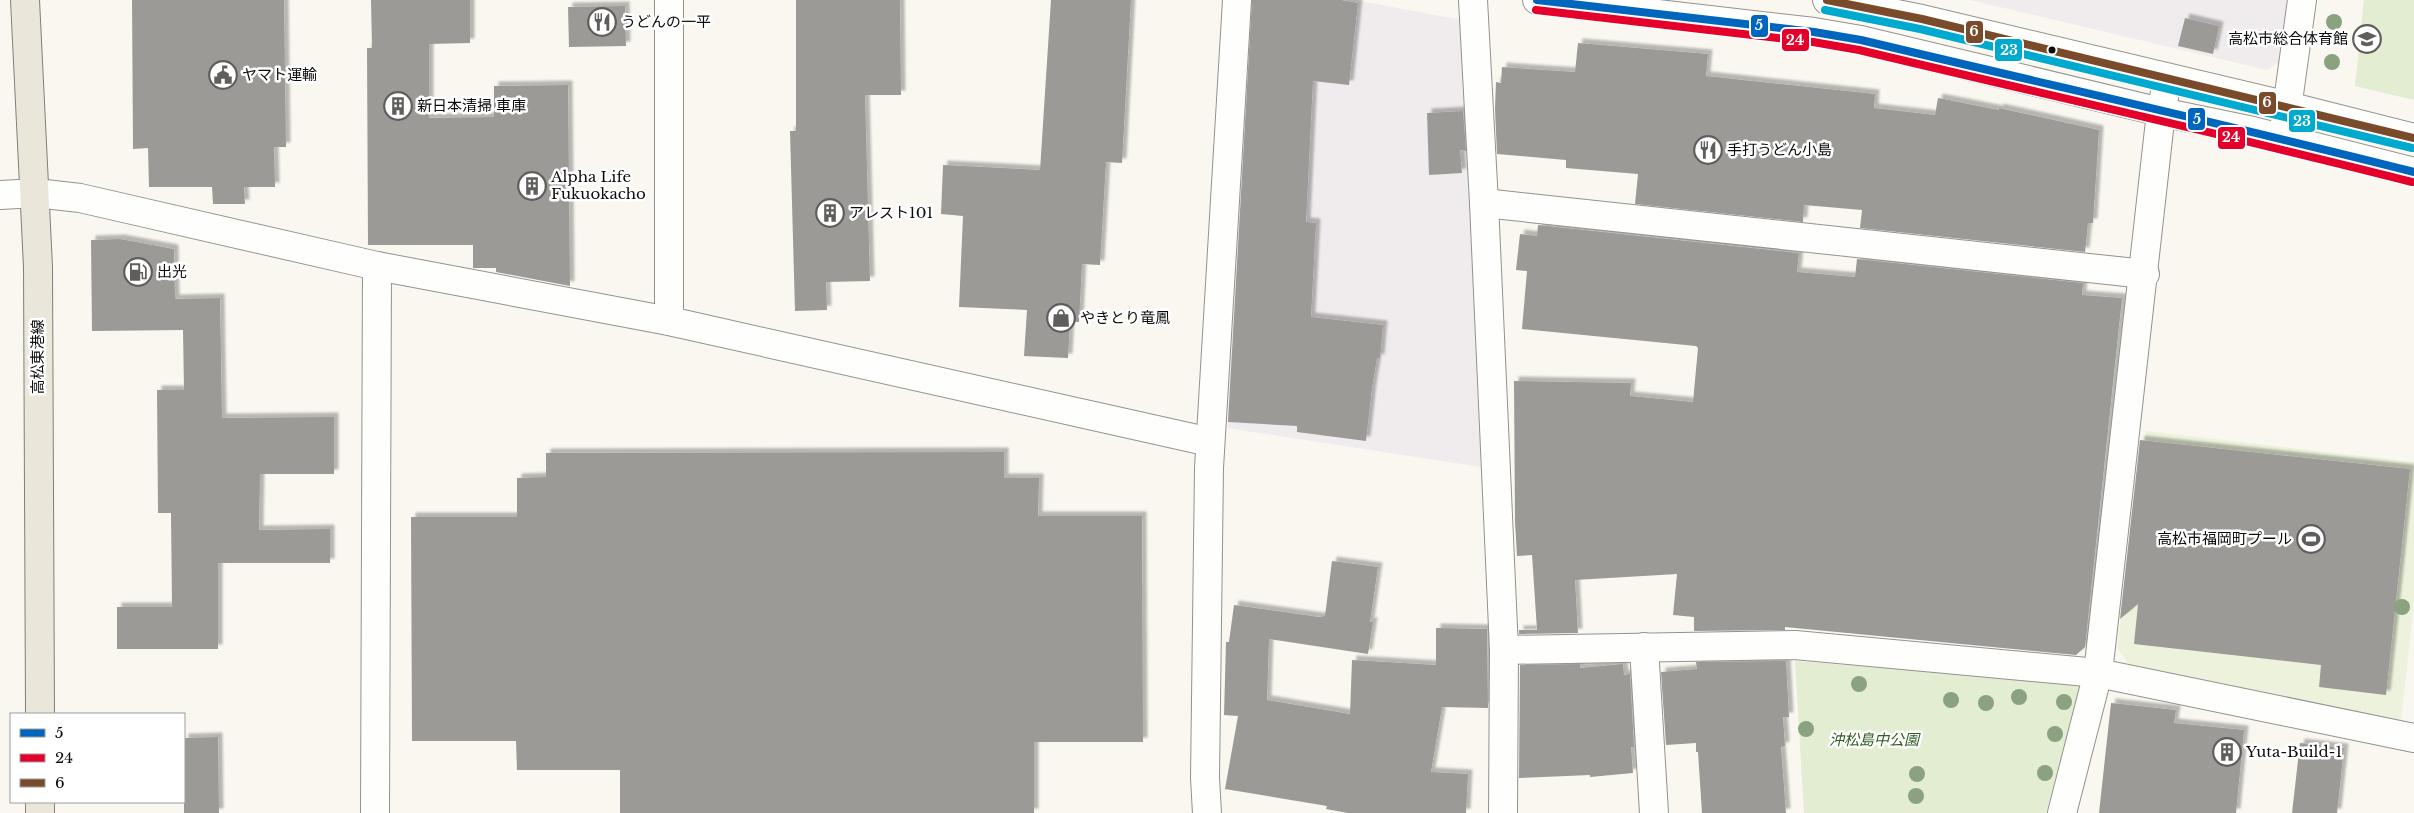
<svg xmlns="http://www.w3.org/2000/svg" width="2414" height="813" font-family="'Libre Baskerville','Noto Sans JP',serif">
	<defs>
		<filter id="shadow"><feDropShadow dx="4.5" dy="-4.5" stdDeviation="1" flood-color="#0004"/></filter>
	</defs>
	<rect width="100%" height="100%" fill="#f9f7f0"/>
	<g fill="#f0ebed">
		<polygon points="1249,0 1354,0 1462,20 1481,467 1227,428"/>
		<polygon points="1970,0 2290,0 2283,59 2267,70"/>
	</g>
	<g fill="#e2edd2">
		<polygon points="2364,0 2414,0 2414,100 2355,86"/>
		<polygon points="1795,661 2081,683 2046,813 1804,813"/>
	</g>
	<polygon fill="#ecf2db" points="2146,431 2414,462 2414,602 2401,721 2131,668 2117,647"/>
	<g fill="#9c9a96" filter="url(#shadow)">
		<polygon points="132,0 284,0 286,147 274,147 275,187 244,187 245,204 213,204 212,187 149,187 148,148 133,149"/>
		<polygon points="371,0 470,0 470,43 429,44 429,118 494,117 494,86 568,85 570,286 496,272 496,268 473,268 473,245 368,245 367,48 372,48"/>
		<polygon points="796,0 900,0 901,95 865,95 870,281 826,282 827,310 795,311 790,131 796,131"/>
		<polygon points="1051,0 1131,0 1122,163 1106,162 1100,265 1082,264 1079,322 1070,322 1068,358 1024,356 1027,310 959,307 963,216 941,214 943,165 1040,170"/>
		<polygon points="1252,0 1341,0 1358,3 1349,85 1313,81 1306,222 1316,223 1311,317 1383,325 1380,359 1377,358 1372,388 1366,441 1297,432 1297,426 1228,422"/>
		<polygon points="625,6 626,46 569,47 568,7"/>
		<polygon points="2185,18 2219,26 2213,54 2178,46"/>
		<polygon points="1578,43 1708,54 1706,76 1875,94 1874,108 1935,115 1938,98 1999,110 1999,108 2099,130 2093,223 2088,223 2085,252 1860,228 1862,210 1804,205 1803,222 1635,204 1638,174 1566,168 1566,160 1497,154 1495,109 1496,82 1501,83 1502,67 1575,72"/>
		<polygon points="1463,111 1466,151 1460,150 1462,173 1429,175 1427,113"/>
		<polygon points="1538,225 1799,253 1797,272 1855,277 1857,259 2083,283 2082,295 2122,298 2085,647 2076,655 1785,627 1785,630 1694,631 1694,617 1673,615 1677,574 1575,580 1578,633 1519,634 1519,630 1537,630 1532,555 1517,556 1515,522 1514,381 1631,383 1630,396 1693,402 1698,348 1696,346 1522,329 1527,271 1516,270 1520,234 1537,236"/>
		<polygon points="120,239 174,249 175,299 220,298 222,418 334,417 334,474 260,474 259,530 330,529 330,563 218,563 218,649 117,649 117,607 172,607 171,513 158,513 157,390 184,390 183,330 92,331 91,240"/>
		<polygon points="2140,440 2410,469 2386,695 2319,687 2321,665 2134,644 2138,604 2120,619"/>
		<polygon points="1004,452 1004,478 1039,478 1038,516 1142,516 1143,742 1034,742 1034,813 620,813 620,770 517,770 516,741 412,741 411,517 517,517 517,478 546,477 546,453"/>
		<polygon points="1332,561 1378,567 1370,622 1373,622 1368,654 1269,639 1267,700 1350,714 1352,660 1436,665 1436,628 1487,629 1488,708 1442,707 1431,772 1468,774 1466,813 1348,813 1326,809 1327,806 1225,789 1238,716 1224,715 1226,642 1229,642 1234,605 1319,617 1325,616"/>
		<polygon points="1786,661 1789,717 1783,717 1785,746 1781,747 1786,813 1702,813 1698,752 1696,752 1696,743 1666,745 1661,672 1697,669 1696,662"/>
		<polygon points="1580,664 1580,668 1623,664 1624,675 1630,674 1634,747 1631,747 1633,773 1590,777 1590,775 1519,778 1520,665"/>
		<polygon points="2111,703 2176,710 2174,723 2244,730 2236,813 2099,813"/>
		<polygon points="218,737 219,813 184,813 184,738"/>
		<polygon points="2300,743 2344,748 2337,813 2292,813"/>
	</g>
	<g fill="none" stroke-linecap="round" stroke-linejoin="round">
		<defs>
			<g id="minor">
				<polyline points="1473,0 1484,203 1504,650 1503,813"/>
				<polyline points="1537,0 1814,32 1861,40 2161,112 2253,131 2414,172"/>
				<polyline points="1827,0 1922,19 2288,106 2414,138"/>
				<polyline points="2285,123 2302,0"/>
				<polyline points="0,195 36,193 80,198 377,266 669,321 1210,442"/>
				<polyline points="1484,203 2145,274"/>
				<polyline points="669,321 669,0"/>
				<polyline points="1644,647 1654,813"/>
				<polyline points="1504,650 1795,645 2098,673 2414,738"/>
				<polyline points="375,813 377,266"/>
				<polyline points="1207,813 1205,778 1209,468 1237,0"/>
				<polyline points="2062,813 2098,673 2161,112 2168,78"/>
			</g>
			<g id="major">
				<polyline points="25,0 38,267 40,714"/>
				<polyline points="40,813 40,802"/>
			</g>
		</defs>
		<use href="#minor" stroke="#93928f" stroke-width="30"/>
		<use href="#major" stroke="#807f7c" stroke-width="30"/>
		<use href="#minor" stroke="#fefefd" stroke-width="28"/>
		<use href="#major" stroke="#eae6da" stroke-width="28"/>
		<defs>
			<path id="bus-1" d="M1537,0L1814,32L1861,40C2045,84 2230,125 2414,172"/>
			<path id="bus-2" d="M1536,10L1813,42L1859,50C2043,94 2228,135 2412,182"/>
			<polyline id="bus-3" points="1827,0 1922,19 2414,138"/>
			<polyline id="bus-4" points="1825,10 1920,29 2412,148"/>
		</defs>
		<use href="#bus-1" stroke="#fff" stroke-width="11"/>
		<use href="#bus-2" stroke="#fff" stroke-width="11"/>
		<use href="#bus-3" stroke="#fff" stroke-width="11"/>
		<use href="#bus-4" stroke="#fff" stroke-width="11"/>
		<use href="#bus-1" stroke="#0065bd" stroke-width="8"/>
		<use href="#bus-2" stroke="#e4002b" stroke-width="8"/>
		<use href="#bus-3" stroke="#7a4b2a" stroke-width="8"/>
		<use href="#bus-4" stroke="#00a9ce" stroke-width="8"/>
	</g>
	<g fill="#8aa27f">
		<circle cx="2334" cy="22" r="8"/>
		<circle cx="2332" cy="62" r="8"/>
		<circle cx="2402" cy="607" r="8"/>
		<circle cx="1859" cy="684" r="8"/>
		<circle cx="2019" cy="697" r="8"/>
		<circle cx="1951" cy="700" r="8"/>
		<circle cx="2064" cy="702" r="8"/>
		<circle cx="1986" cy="703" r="8"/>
		<circle cx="1806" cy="729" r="8"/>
		<circle cx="2055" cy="734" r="8"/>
		<circle cx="2045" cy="773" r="8"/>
		<circle cx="1917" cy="774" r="8"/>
		<circle cx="1916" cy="796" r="8"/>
	</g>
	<defs>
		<symbol id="restaurant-ring" viewBox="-11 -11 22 22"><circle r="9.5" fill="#fff" stroke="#5f5e5c" stroke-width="1.5"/><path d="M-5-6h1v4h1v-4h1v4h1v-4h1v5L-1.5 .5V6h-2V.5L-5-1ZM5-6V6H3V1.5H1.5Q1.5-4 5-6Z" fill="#5f5e5c"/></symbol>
		<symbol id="school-ring" viewBox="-11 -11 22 22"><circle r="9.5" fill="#fff" stroke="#5f5e5c" stroke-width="1.5"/><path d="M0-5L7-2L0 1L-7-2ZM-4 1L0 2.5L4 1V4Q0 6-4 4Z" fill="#5f5e5c"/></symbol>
		<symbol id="civic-ring" viewBox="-11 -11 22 22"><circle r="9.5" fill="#fff" stroke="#5f5e5c" stroke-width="1.5"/><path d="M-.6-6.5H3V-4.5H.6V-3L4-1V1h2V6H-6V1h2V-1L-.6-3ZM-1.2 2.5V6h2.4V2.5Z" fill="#5f5e5c"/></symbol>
		<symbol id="building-ring" viewBox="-11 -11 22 22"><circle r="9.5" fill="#fff" stroke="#5f5e5c" stroke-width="1.5"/><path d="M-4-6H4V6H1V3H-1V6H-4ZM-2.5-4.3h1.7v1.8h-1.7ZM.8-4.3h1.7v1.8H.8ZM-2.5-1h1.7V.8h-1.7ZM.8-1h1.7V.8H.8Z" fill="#5f5e5c"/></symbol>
		<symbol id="fuel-ring" viewBox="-11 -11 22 22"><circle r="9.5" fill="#fff" stroke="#5f5e5c" stroke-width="1.5"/><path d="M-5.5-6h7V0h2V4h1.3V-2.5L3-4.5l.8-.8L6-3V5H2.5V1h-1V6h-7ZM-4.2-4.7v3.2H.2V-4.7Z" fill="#5f5e5c"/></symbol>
		<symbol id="shop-ring" viewBox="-11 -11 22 22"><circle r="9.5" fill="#fff" stroke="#5f5e5c" stroke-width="1.5"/><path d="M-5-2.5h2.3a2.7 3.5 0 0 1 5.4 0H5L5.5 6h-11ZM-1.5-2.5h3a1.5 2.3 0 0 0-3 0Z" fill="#5f5e5c"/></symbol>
		<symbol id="stadium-ring" viewBox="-11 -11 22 22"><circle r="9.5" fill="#fff" stroke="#5f5e5c" stroke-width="1.5"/><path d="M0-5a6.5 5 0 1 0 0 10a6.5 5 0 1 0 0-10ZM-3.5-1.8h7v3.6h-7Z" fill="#5f5e5c"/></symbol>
	</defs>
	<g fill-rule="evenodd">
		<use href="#restaurant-ring" x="586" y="6" width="32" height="32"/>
		<use href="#school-ring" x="2351" y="23" width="32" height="32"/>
		<use href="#civic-ring" x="207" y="59" width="32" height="32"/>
		<use href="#building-ring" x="382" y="90" width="32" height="32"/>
		<use href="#restaurant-ring" x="1692" y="134" width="32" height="32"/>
		<use href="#building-ring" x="516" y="170" width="32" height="32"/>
		<use href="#building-ring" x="814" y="197" width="32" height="32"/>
		<use href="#fuel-ring" x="122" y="256" width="32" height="32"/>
		<use href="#shop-ring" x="1045" y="302" width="32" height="32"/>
		<use href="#stadium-ring" x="2295" y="523" width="32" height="32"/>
		<use href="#building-ring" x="2211" y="736" width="32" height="32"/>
	</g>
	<circle fill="#0c0c0c" stroke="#fff" stroke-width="2" cx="2052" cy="50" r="4.5"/>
	<g text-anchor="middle" stroke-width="5" stroke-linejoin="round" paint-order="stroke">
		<g font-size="15" fill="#0c0c0c" stroke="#fff" text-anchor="start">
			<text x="621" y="27">うどんの一平</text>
			<text x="2348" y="44" text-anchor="end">高松市総合体育館</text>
			<text x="242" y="80">ヤマト運輸</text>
			<text x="417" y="111">新日本清掃 車庫</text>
			<text x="1727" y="155">手打うどん小島</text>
			<text x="551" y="182">Alpha Life<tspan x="551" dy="17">Fukuokacho</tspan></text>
			<text x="849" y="218">アレスト101</text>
			<text x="157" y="277">出光</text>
			<text x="1080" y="323">やきとり竜鳳</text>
			<text x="2292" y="544" text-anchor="end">高松市福岡町プール</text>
			<text x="2246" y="757">Yuta-Build-1</text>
		</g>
		<g font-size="15" fill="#0c0c0c" stroke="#fff">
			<text transform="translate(38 357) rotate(-90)" y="5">高松東港線</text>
		</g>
		<g font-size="15" font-style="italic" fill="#305d22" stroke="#fff">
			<text x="1874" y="745">沖松島中公園</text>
		</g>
	</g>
	<g stroke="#fff" stroke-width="2">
		<rect x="1750" y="14" width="19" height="24" rx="5" fill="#0065bd"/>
		<rect x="1965" y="20" width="19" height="24" rx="5" fill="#7a4b2a"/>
		<rect x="1781" y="28" width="29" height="24" rx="5" fill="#e4002b"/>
		<rect x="1994" y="38" width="29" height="24" rx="5" fill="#00a9ce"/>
		<rect x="2258" y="91" width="19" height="24" rx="5" fill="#7a4b2a"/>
		<rect x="2187" y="107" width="19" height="24" rx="5" fill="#0065bd"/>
		<rect x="2288" y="109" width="28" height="24" rx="5" fill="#00a9ce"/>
		<rect x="2217" y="126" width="29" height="24" rx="5" fill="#e4002b"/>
	</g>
	<g font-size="14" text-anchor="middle" font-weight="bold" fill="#fff">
		<text x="1759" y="30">5</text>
		<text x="1974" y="36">6</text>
		<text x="1795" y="45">24</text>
		<text x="2009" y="55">23</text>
		<text x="2267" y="107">6</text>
		<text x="2197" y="124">5</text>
		<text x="2302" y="126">23</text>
		<text x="2231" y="142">24</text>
	</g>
	<rect x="10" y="713" width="175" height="90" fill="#ffffff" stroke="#9e9e9e"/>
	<rect x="20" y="729" width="25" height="8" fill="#0065bd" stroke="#9e9e9e"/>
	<text x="55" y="738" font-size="15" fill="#0c0c0c">5</text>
	<rect x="20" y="754" width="25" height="8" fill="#e4002b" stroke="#9e9e9e"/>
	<text x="55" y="763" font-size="15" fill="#0c0c0c">24</text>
	<rect x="20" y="779" width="25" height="8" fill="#7a4b2a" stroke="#9e9e9e"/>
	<text x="55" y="788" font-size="15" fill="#0c0c0c">6</text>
</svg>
